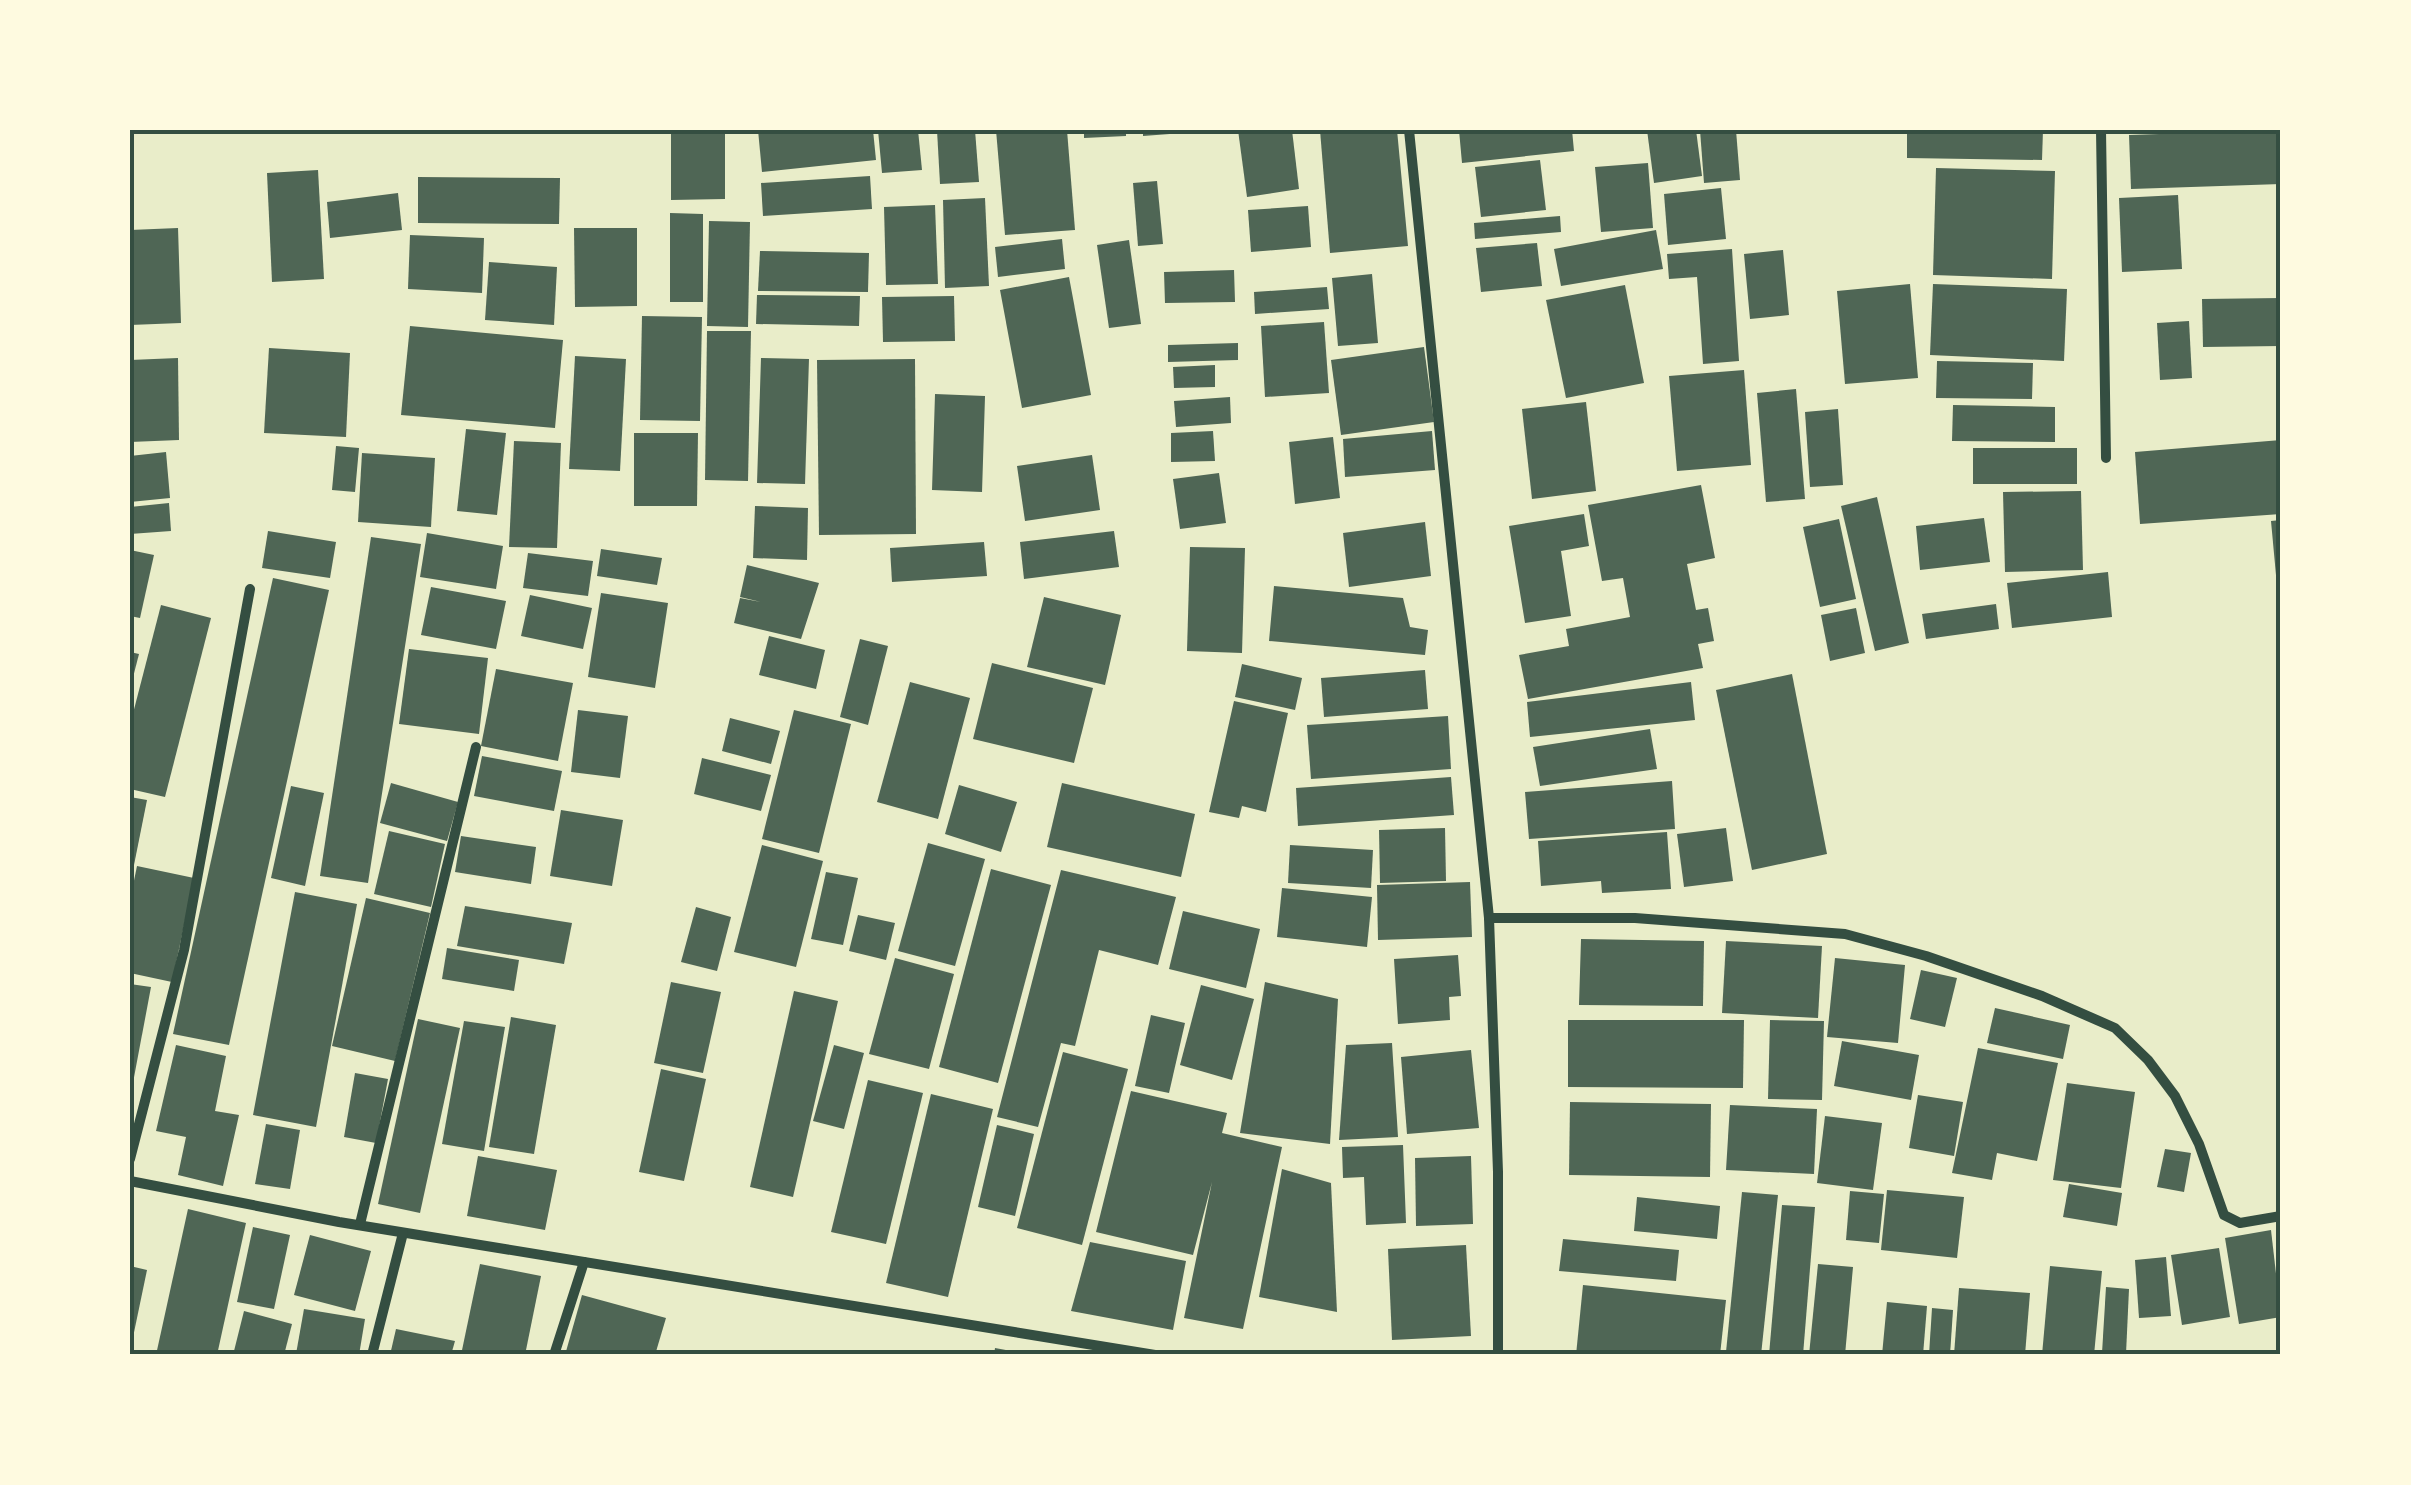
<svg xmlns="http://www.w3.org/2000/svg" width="2411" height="1485" font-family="Georgia,serif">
	<rect width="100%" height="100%" fill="#e9edc9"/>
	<g fill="#4f6655">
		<polygon points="671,130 725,130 725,199 671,200"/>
		<polygon points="758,130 873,130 876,160 762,172"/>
		<polygon points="878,130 918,130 922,170 882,173"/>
		<polygon points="937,130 975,130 979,182 940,184"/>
		<polygon points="996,130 1067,130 1075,230 1005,235"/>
		<polygon points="1084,130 1126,130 1126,136 1084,138"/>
		<polygon points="1143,130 1183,130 1183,133 1143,136"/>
		<polygon points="1238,130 1292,130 1299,189 1247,197"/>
		<polygon points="1320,130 1397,130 1408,246 1330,253"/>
		<polygon points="1459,130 1572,130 1574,151 1462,163"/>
		<polygon points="1647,130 1696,130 1702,176 1654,183"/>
		<polygon points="1700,130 1736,130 1740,180 1704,183"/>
		<polygon points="1907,130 2043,130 2042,160 1907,158"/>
		<polygon points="2280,130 2281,184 2131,189 2129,135"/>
		<polygon points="1540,160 1546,210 1481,217 1475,167"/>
		<polygon points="1648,163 1653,228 1601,232 1595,167"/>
		<polygon points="1936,168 2055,171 2052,279 1933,275"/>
		<polygon points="318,170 324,279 272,282 267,173"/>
		<polygon points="870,176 872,209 763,216 761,183"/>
		<polygon points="418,177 560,178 559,224 418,223"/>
		<polygon points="1157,181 1163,244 1138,246 1133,183"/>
		<polygon points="1721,188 1726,239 1668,245 1664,194"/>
		<polygon points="398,193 402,230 330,238 327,202"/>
		<polygon points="2178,195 2182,269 2122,272 2119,198"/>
		<polygon points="985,198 989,286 945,288 943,200"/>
		<polygon points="935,205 938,284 886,285 884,207"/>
		<polygon points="1308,206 1311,247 1251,252 1248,210"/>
		<polygon points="670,213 703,214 703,302 670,302"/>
		<polygon points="1560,216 1561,232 1475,239 1474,223"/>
		<polygon points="709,221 750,222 748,327 707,326"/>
		<polygon points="178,228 181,323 130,325 130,230"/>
		<polygon points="574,228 637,228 637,306 575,307"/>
		<polygon points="1656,230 1663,269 1561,286 1554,249"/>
		<polygon points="410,235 484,238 482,293 408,289"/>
		<polygon points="1062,239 1065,269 998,277 995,247"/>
		<polygon points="1129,240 1141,324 1109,328 1097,245"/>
		<polygon points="1537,243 1542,286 1481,292 1476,248"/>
		<polygon points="1732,249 1739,361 1703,364 1697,277 1669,279 1667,254"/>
		<polygon points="1783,250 1789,315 1750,319 1744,254"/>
		<polygon points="760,251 869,253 868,292 758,291"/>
		<polygon points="489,262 557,267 554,325 485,320"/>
		<polygon points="1234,270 1235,302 1165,303 1164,272"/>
		<polygon points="1372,274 1378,343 1338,346 1332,278"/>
		<polygon points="1069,277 1091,395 1022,408 1000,290"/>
		<polygon points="1910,284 1918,378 1845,384 1837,291"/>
		<polygon points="1933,284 2067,289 2064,361 1930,355"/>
		<polygon points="1625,285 1644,383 1566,398 1546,300"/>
		<polygon points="1327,287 1329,309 1255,314 1254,292"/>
		<polygon points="757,295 860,296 859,326 756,324"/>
		<polygon points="954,296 955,341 883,342 882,297"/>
		<polygon points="2281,298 2281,346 2203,347 2202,299"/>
		<polygon points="642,316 702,317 700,421 640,420"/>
		<polygon points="2189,321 2192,378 2160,380 2157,323"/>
		<polygon points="1324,322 1329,393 1265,397 1261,326"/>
		<polygon points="410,326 563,340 555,428 401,415"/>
		<polygon points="707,331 751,331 748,481 705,480"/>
		<polygon points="1238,343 1238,360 1168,362 1168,345"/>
		<polygon points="1424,347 1434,422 1341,435 1331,360"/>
		<polygon points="269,348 350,353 346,437 264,433"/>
		<polygon points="575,356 626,359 620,471 569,469"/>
		<polygon points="178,358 179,440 130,442 130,360"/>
		<polygon points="761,358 809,359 805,484 757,483"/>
		<polygon points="915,359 916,534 819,535 817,360"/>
		<polygon points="1937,361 2033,363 2032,399 1936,398"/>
		<polygon points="1215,365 1215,387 1174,388 1173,367"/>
		<polygon points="1744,370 1751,465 1677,471 1669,376"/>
		<polygon points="1796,389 1805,499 1766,502 1757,393"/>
		<polygon points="935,394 985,396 982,492 932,490"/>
		<polygon points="1230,397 1231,423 1176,427 1174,401"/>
		<polygon points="1586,402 1596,491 1532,499 1522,409"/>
		<polygon points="1953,405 2055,407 2055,442 1952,441"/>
		<polygon points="1838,409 1843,485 1810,487 1805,412"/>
		<polygon points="466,429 506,433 497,515 457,511"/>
		<polygon points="1213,431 1215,461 1171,462 1171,433"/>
		<polygon points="1432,431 1435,470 1345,477 1343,439"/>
		<polygon points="634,433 698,433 697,506 634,506"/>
		<polygon points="1333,437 1340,498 1295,504 1289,442"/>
		<polygon points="2281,440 2281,514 2140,524 2135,452"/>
		<polygon points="514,441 561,443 557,548 509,547"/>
		<polygon points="336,446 359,448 355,492 332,490"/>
		<rect x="1973" y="448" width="104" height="36"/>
		<polygon points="166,452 170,498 130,502 130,456"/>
		<polygon points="362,453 435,458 431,527 358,522"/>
		<polygon points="1092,455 1100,510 1025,521 1017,466"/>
		<polygon points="1219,473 1226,523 1180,529 1173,479"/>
		<polygon points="1701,485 1715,558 1687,564 1696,610 1708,608 1714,641 1698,644 1703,668 1528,699 1519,655 1569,646 1566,629 1630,617 1623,578 1602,581 1588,505"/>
		<polygon points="2081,491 2083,570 2005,572 2003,492"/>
		<polygon points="1877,497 1909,643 1875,651 1841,506"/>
		<polygon points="169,503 171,531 130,534 130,507"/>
		<polygon points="755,506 808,508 807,560 753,558"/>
		<polygon points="1584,514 1589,546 1561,551 1571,616 1525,623 1509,526"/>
		<polygon points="1984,518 1990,562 1920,570 1916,526"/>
		<polygon points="1839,519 1856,599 1820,607 1803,527"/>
		<polygon points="2281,520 2281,586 2277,586 2271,521"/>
		<polygon points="1425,522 1431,576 1349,587 1343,533"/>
		<polygon points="268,531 336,542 330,578 262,568"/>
		<polygon points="1114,531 1119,567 1024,579 1020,542"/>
		<polygon points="427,533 503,546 496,589 420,577"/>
		<polygon points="371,537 421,544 368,883 320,876"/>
		<polygon points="984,542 987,576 892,582 890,548"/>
		<polygon points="1190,547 1245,548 1242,653 1187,651"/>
		<polygon points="601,549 662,558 657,585 597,576"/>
		<polygon points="130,550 154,555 140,618 130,616"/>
		<polygon points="528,553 593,561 588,596 523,588"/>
		<polygon points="747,565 819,583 801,639 734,623 740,598 761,602 740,597"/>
		<polygon points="2108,572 2112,617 2012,628 2007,583"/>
		<polygon points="273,578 329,590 229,1045 173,1034"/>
		<polygon points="1274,586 1403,598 1410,627 1428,630 1425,655 1269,641"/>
		<polygon points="431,587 506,601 496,649 421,635"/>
		<polygon points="601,593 668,603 655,688 588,677"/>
		<polygon points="530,595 592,608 583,649 521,636"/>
		<polygon points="1044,597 1121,615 1105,685 1027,667"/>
		<polygon points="1996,604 1999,629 1926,639 1922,614"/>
		<polygon points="161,605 211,618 165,797 130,789 130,725"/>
		<polygon points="1856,608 1865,653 1830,661 1821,615"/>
		<polygon points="769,636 825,650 816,689 759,675"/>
		<polygon points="860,639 888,646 868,725 840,717"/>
		<polygon points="409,649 488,658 479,734 399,724"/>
		<polygon points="130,652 139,654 131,685 130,685"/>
		<polygon points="992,663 1093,688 1074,763 973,739"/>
		<polygon points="1242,664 1302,678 1295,710 1235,697"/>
		<polygon points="496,669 573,683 558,761 481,746"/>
		<polygon points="1425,670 1428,709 1324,717 1321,678"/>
		<polygon points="1792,674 1827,854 1752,870 1716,690"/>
		<polygon points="910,682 970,698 938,819 877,802"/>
		<polygon points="1691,682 1695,720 1530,737 1527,702"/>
		<polygon points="1234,701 1288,713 1266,812 1242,806 1239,818 1209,812"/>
		<polygon points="578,710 628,716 620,778 571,772"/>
		<polygon points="794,710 851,724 819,853 762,839"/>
		<polygon points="1448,716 1451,769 1311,779 1307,725"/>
		<polygon points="730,718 780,731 771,764 722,751"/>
		<polygon points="1650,729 1657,769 1540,786 1533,747"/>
		<polygon points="482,756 562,771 554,811 474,796"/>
		<polygon points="702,758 771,775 761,811 694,794"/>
		<polygon points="1451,777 1454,815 1298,826 1296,788"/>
		<polygon points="1672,781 1675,829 1529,839 1525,792"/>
		<polygon points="391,783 458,802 447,841 380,823"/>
		<polygon points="1062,783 1195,814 1181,877 1047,847"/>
		<polygon points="959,785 1017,802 1001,852 945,834"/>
		<polygon points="291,786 324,793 305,886 271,878"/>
		<polygon points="130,797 147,800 132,875 130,874"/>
		<polygon points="561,810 623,820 612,886 550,876"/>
		<polygon points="1445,828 1446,881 1380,883 1379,830"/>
		<polygon points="1726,828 1733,881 1684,887 1677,834"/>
		<polygon points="389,831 445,844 431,907 374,894"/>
		<polygon points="1667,832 1671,889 1602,893 1601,881 1541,886 1538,841"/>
		<polygon points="461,836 536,847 531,884 455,872"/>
		<polygon points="928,843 985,859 955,966 898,951"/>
		<polygon points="762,845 823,861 796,967 734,952"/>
		<polygon points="1290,845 1373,850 1371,888 1288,883"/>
		<polygon points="137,866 194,878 172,982 130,973 130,900"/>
		<polygon points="991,869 1051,885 998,1083 939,1067"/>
		<polygon points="1061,870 1176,897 1158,965 1099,950 1075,1046 1061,1043 1038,1127 997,1117"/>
		<polygon points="826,872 858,878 843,945 811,939"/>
		<polygon points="1470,882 1472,937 1378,940 1377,885"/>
		<polygon points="1282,888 1372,897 1367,947 1277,937"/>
		<polygon points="295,892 357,904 316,1127 253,1115"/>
		<polygon points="366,898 430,913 395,1061 332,1046"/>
		<polygon points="465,906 572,923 564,964 457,946"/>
		<polygon points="696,907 731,917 717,971 681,962"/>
		<polygon points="1183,911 1260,929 1246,988 1169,969"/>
		<polygon points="858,915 895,923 886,960 849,951"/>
		<polygon points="1581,939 1704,941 1703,1006 1579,1005"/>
		<polygon points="1726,941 1822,946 1818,1018 1722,1013"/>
		<polygon points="447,948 519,960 514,991 442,979"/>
		<polygon points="1458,955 1461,996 1449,997 1450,1020 1398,1024 1394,959"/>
		<polygon points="895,958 954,974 929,1069 869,1054"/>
		<polygon points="1835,958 1905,965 1898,1043 1827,1037"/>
		<polygon points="1921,970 1957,978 1945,1027 1910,1019"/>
		<polygon points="671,982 721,992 703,1073 654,1063"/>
		<polygon points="1265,982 1338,999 1330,1144 1240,1133"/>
		<polygon points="130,984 151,987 132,1088 130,1088"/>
		<polygon points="1201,985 1254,999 1232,1080 1180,1065"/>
		<polygon points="794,991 838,1001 793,1197 750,1187"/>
		<polygon points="1995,1008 2070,1025 2063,1059 1987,1043"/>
		<polygon points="1151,1015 1185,1023 1169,1093 1135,1086"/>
		<polygon points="511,1017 556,1025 534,1154 489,1147"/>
		<polygon points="418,1019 460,1028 420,1213 378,1204"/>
		<polygon points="1568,1020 1744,1020 1743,1088 1568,1087"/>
		<polygon points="1770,1020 1824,1021 1822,1100 1768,1099"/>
		<polygon points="464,1021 505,1027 484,1151 442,1144"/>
		<polygon points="1842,1041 1919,1055 1911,1100 1834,1086"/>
		<polygon points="1392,1043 1398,1137 1339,1140 1346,1045"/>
		<polygon points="176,1045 226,1056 215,1111 239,1115 223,1186 178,1175 186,1137 156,1131"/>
		<polygon points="834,1045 864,1053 844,1129 813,1121"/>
		<polygon points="1978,1048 2058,1063 2037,1161 1997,1153 1992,1180 1952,1173"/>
		<polygon points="1471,1050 1479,1128 1407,1134 1401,1057"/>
		<polygon points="1063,1052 1128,1069 1082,1245 1017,1228"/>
		<polygon points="661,1069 706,1079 684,1181 639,1172"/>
		<polygon points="355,1073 388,1079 376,1143 344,1137"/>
		<polygon points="868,1080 923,1093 886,1244 831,1232"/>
		<polygon points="2067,1083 2135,1092 2121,1188 2053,1180"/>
		<polygon points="1131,1091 1227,1113 1222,1133 1282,1147 1243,1329 1184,1318 1212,1182 1193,1255 1096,1232"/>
		<polygon points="931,1094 993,1109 948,1297 886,1283"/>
		<polygon points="1918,1095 1963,1102 1954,1156 1909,1148"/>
		<polygon points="1570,1102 1711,1104 1710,1177 1569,1175"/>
		<polygon points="1730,1105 1817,1109 1814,1174 1726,1170"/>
		<polygon points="1825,1116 1882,1123 1873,1190 1817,1183"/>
		<polygon points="266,1124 300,1130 290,1189 255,1184"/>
		<polygon points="997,1125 1034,1134 1015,1216 978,1207"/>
		<polygon points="1403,1145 1406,1223 1366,1225 1364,1177 1343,1178 1342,1147"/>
		<polygon points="2165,1149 2191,1153 2184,1192 2157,1187"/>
		<polygon points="478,1156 557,1170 545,1230 467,1216"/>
		<polygon points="1471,1156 1473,1224 1416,1226 1415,1158"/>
		<polygon points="1282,1169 1331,1183 1337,1312 1259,1297"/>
		<polygon points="2069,1184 2122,1193 2117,1226 2063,1217"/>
		<polygon points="1887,1190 1964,1197 1957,1258 1881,1250"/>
		<polygon points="1850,1191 1884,1194 1879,1243 1846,1240"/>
		<polygon points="1742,1192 1778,1195 1761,1355 1726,1352"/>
		<polygon points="1637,1197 1720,1206 1717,1239 1634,1231"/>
		<polygon points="1782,1205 1815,1207 1803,1355 1769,1355"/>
		<polygon points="188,1209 246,1223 217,1355 156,1355"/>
		<polygon points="253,1227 290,1235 274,1309 237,1302"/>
		<polygon points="2271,1230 2281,1317 2239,1324 2225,1238"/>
		<polygon points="310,1235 371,1251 355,1311 294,1295"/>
		<polygon points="1563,1239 1679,1250 1676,1281 1559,1271"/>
		<polygon points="1090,1242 1186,1261 1173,1330 1071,1311"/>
		<polygon points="1466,1245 1471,1336 1392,1340 1388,1249"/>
		<polygon points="2219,1248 2230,1317 2182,1325 2171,1255"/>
		<polygon points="2166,1257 2171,1316 2139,1318 2135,1260"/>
		<polygon points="480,1264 541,1276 525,1355 461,1355"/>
		<polygon points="1818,1264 1853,1267 1845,1355 1809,1355"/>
		<polygon points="130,1266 147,1270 132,1342 130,1342"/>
		<polygon points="2050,1266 2102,1271 2094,1355 2042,1355"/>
		<polygon points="1583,1285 1726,1300 1720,1355 1576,1355"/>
		<polygon points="2106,1287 2129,1289 2126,1354 2102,1353"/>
		<polygon points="1959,1288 2030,1293 2025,1355 1954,1355"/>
		<polygon points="582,1295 666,1318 655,1355 565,1355"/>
		<polygon points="1887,1302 1927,1306 1923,1355 1882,1355"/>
		<polygon points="1932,1308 1953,1310 1950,1355 1929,1355"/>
		<polygon points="304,1309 365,1319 359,1355 296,1354"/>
		<polygon points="244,1311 292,1324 284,1355 233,1355"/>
		<polygon points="396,1329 455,1341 451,1355 390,1355"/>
		<polygon points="995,1348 1022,1353 1022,1355 994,1355"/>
	</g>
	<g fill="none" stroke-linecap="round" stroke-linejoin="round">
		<g stroke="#344e41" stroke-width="10">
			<polyline points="1409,130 1489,918 1498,1172 1498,1355"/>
			<polyline points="2101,130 2106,458"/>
			<polyline points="1489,918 1635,918 1845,934 1926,956 2042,996 2115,1028 2148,1060 2175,1096 2199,1144 2224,1215 2240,1223 2281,1216"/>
			<polyline points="130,1159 184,950 250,589"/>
			<polyline points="130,1181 339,1222 1155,1355"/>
			<polyline points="360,1224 476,747"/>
			<polyline points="372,1355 403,1233"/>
			<polyline points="554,1355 584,1262"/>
		</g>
	</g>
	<rect width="2411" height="1485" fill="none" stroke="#fefae0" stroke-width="265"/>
	<rect x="132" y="132" width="2146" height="1220" fill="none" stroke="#344e41" stroke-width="4"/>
</svg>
